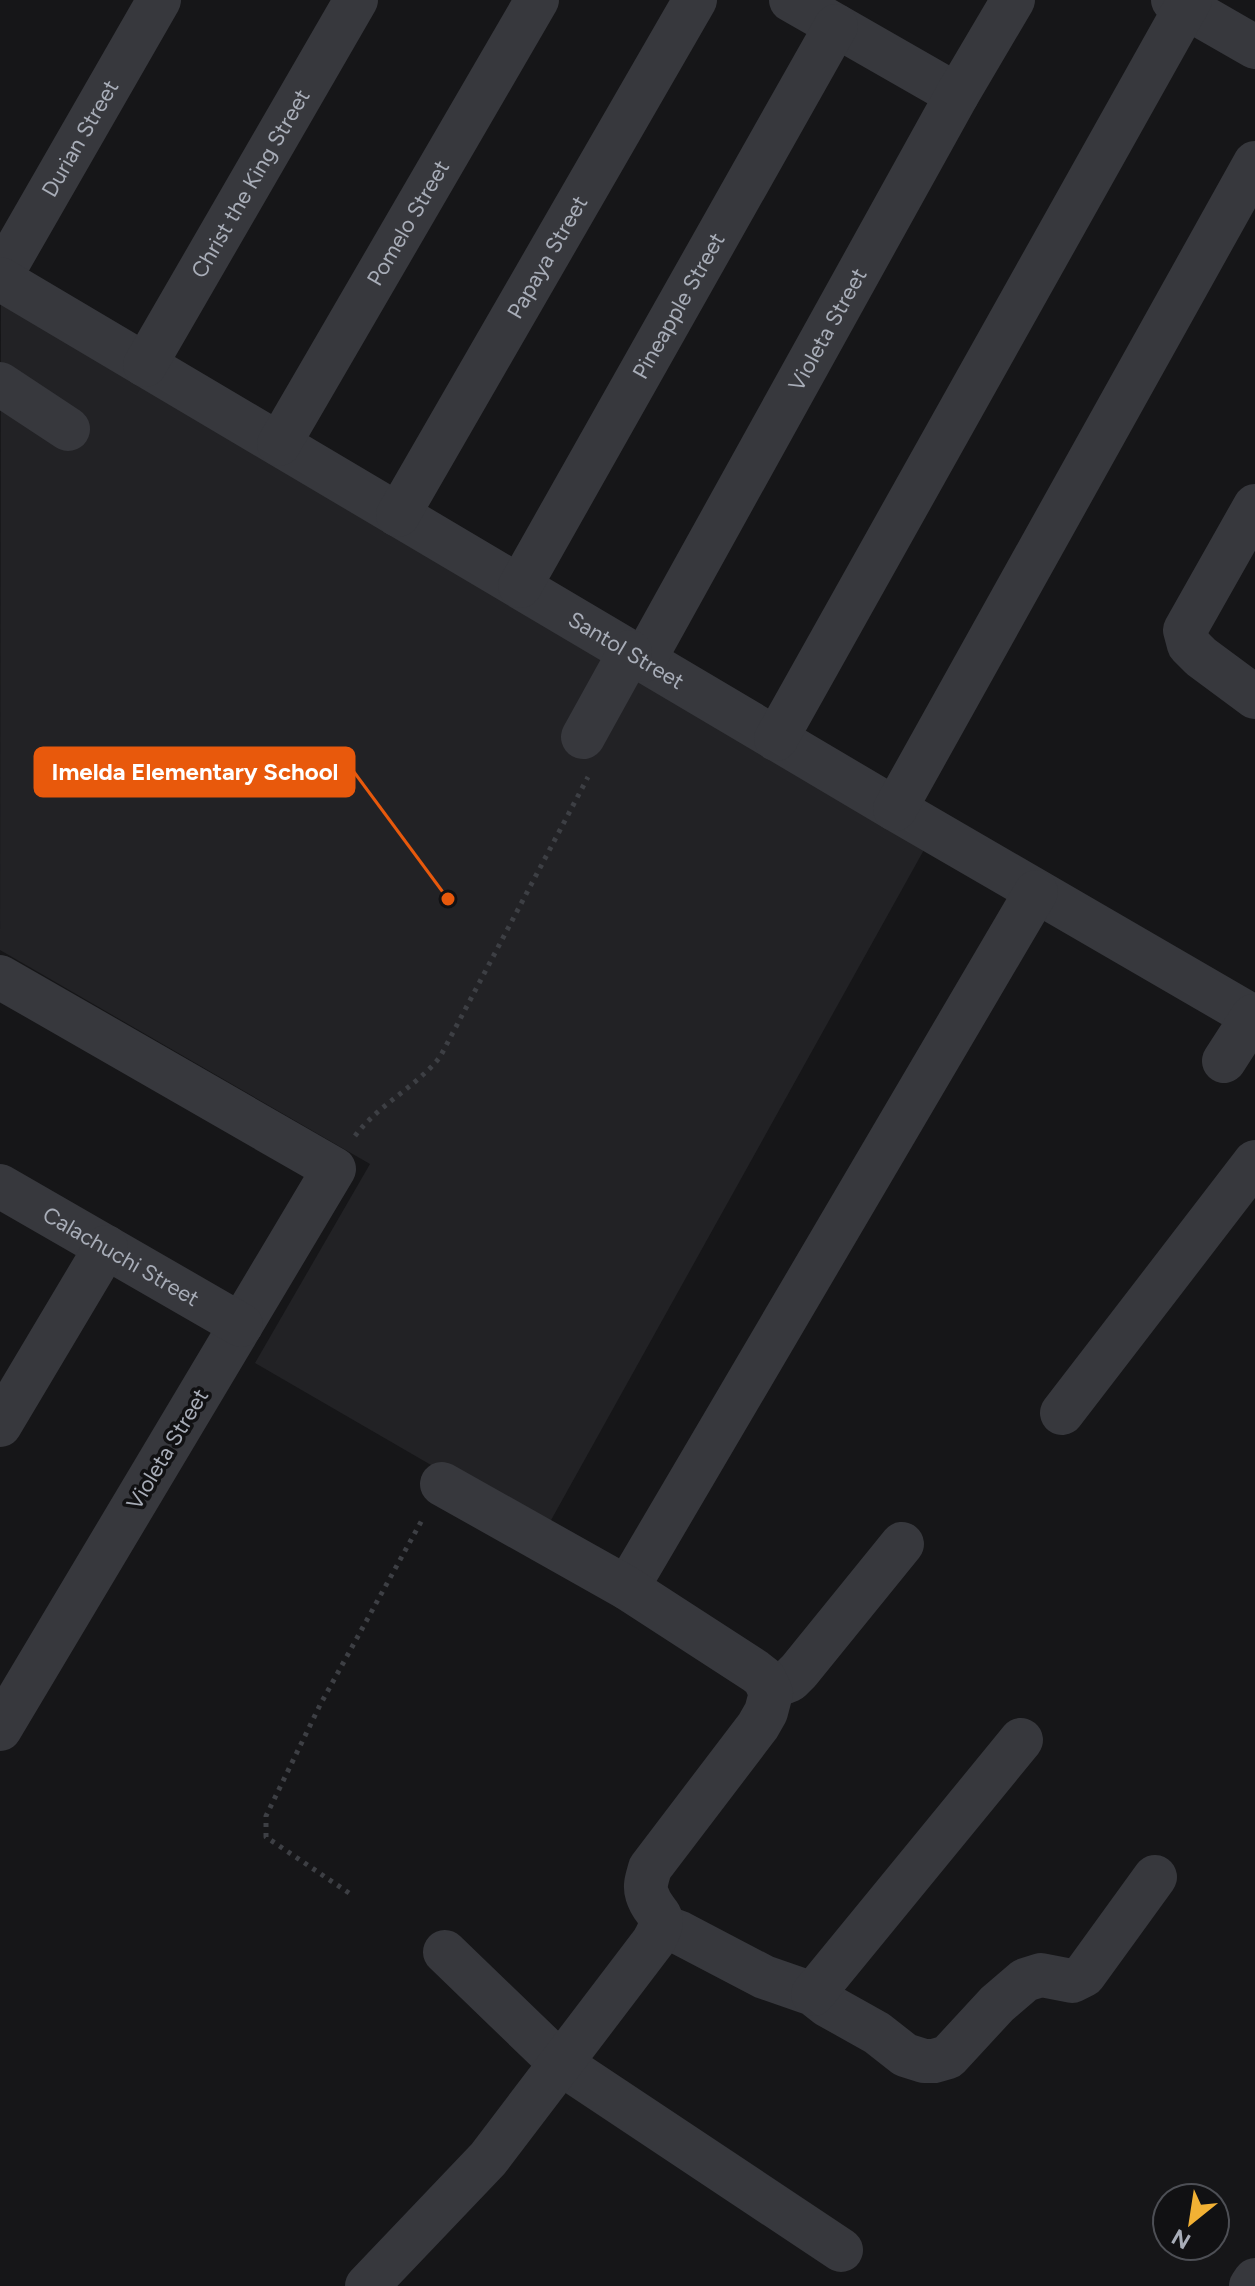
<svg xmlns="http://www.w3.org/2000/svg" width="1255" height="2286" font-family="Figtree,sans-serif">
	<rect width="100%" height="100%" fill="#161618"/>
	<polygon fill="#222225" points="1,304 925,848 545,1531 255,1363 370,1164 0,950"/>
	<g fill="none" stroke-linecap="round" stroke-linejoin="round">
		<g stroke="#3d3f44" stroke-width="5" stroke-dasharray="4 6" stroke-linecap="butt">
			<path d="M355,1136C379,1104 415,1088 440,1057L588,777"/>
			<polyline points="349,1893 266,1837 266,1816 320,1705 422,1520"/>
		</g>
		<g stroke="#37383d" stroke-width="44">
			<polyline points="791,0 957,95"/>
			<polyline points="1173,0 1255,47"/>
			<path id="s1" d="M0,277L159,0"/>
			<path id="s2" d="M0,279L895,809L1255,1018"/>
			<path id="s3" d="M145,365L356,0"/>
			<polyline points="0,384 68,429"/>
			<path id="s4" d="M279,444L537,0"/>
			<polyline points="1255,506 1185,630 1189,645 1201,657 1255,697"/>
			<path id="s5" d="M398,515L695,0"/>
			<path id="s6" d="M520,586L836,26"/>
			<path id="s7" d="M644,660L957,95L1013,0"/>
			<polyline points="583,737 630,652"/>
			<polyline points="776,739 1190,0"/>
			<polyline points="895,809 1255,163"/>
			<polyline points="0,977 334,1169 0,1729"/>
			<polyline points="1224,1061 1253,1016"/>
			<path id="s8" d="M0,1186L241,1325"/>
			<polyline points="1062,1413 1255,1162"/>
			<polyline points="0,1425 106,1247"/>
			<polyline points="627,1588 1036,892"/>
			<polyline points="770,1688 790,1680 799,1671 902,1544"/>
			<polyline points="661,1926 680,1933 764,1977 813,1994 827,2005 877,2033 905,2055 924,2061 934,2061 948,2057 997,2004 1025,1980 1041,1975 1072,1981 1084,1975 1155,1877"/>
			<polyline points="445,1952 560,2063 841,2250"/>
			<polyline points="813,1994 1021,1740"/>
			<path d="M367,2286L488,2159L653,1942C671,1911 654,1918 647,1894C644,1885 648,1876 650,1868L758,1726L766,1712L771,1693L764,1678L755,1671L627,1588L442,1484"/>
			<polyline points="1251,2286 1255,2280"/>
		</g>
	</g>
	<g text-anchor="middle" stroke-width="7" stroke-linejoin="round" paint-order="stroke">
		<g font-size="22" fill="#a8adb8" stroke="#111113">
			<text dy="8" stroke="none"><textPath href="#s1" startOffset="160">Durian Street</textPath></text>
			<text dy="8" stroke="none"><textPath href="#s3" startOffset="210">Christ the King Street</textPath></text>
			<text dy="8" stroke="none"><textPath href="#s4" startOffset="256">Pomelo Street</textPath></text>
			<text dy="8" stroke="none"><textPath href="#s5" startOffset="298">Papaya Street</textPath></text>
			<text dy="8" stroke="none"><textPath href="#s6" startOffset="322">Pineapple Street</textPath></text>
			<text dy="8" stroke="none"><textPath href="#s7" startOffset="378">Violeta Street</textPath></text>
			<text dy="8" stroke="none"><textPath href="#s2" startOffset="728">Santol Street</textPath></text>
			<text dy="8" stroke="none"><textPath href="#s8" startOffset="140">Calachuchi Street</textPath></text>
			<text transform="translate(167 1449) rotate(-59)" y="8">Violeta Street</text>
		</g>
	</g>
	<path fill="none" stroke="#e8590c" stroke-width="3" d="M448 899L354 772"/>
	<circle fill="#e8590c" stroke="#111113" stroke-width="3" cx="448" cy="899" r="8"/>
	<rect fill="#e8590c" stroke="#e8590c" stroke-width="3" x="35" y="748" width="319" height="48" rx="8"/>
	<g font-size="24" text-anchor="middle" font-weight="bold" fill="#fff">
		<text x="195" y="780">Imelda Elementary School</text>
	</g>
	<g transform="translate(1191 2222) rotate(210)"><circle r="38" fill="#111113" stroke="#4d4f55" stroke-width="2"/>
	<path d="M0-6L14 30L0 20L-14 30Z" fill="#f2b134"/>
	<text y="-12" font-size="22" font-weight="bold" text-anchor="middle" fill="#a8adb8">N</text>
	</g>
</svg>
